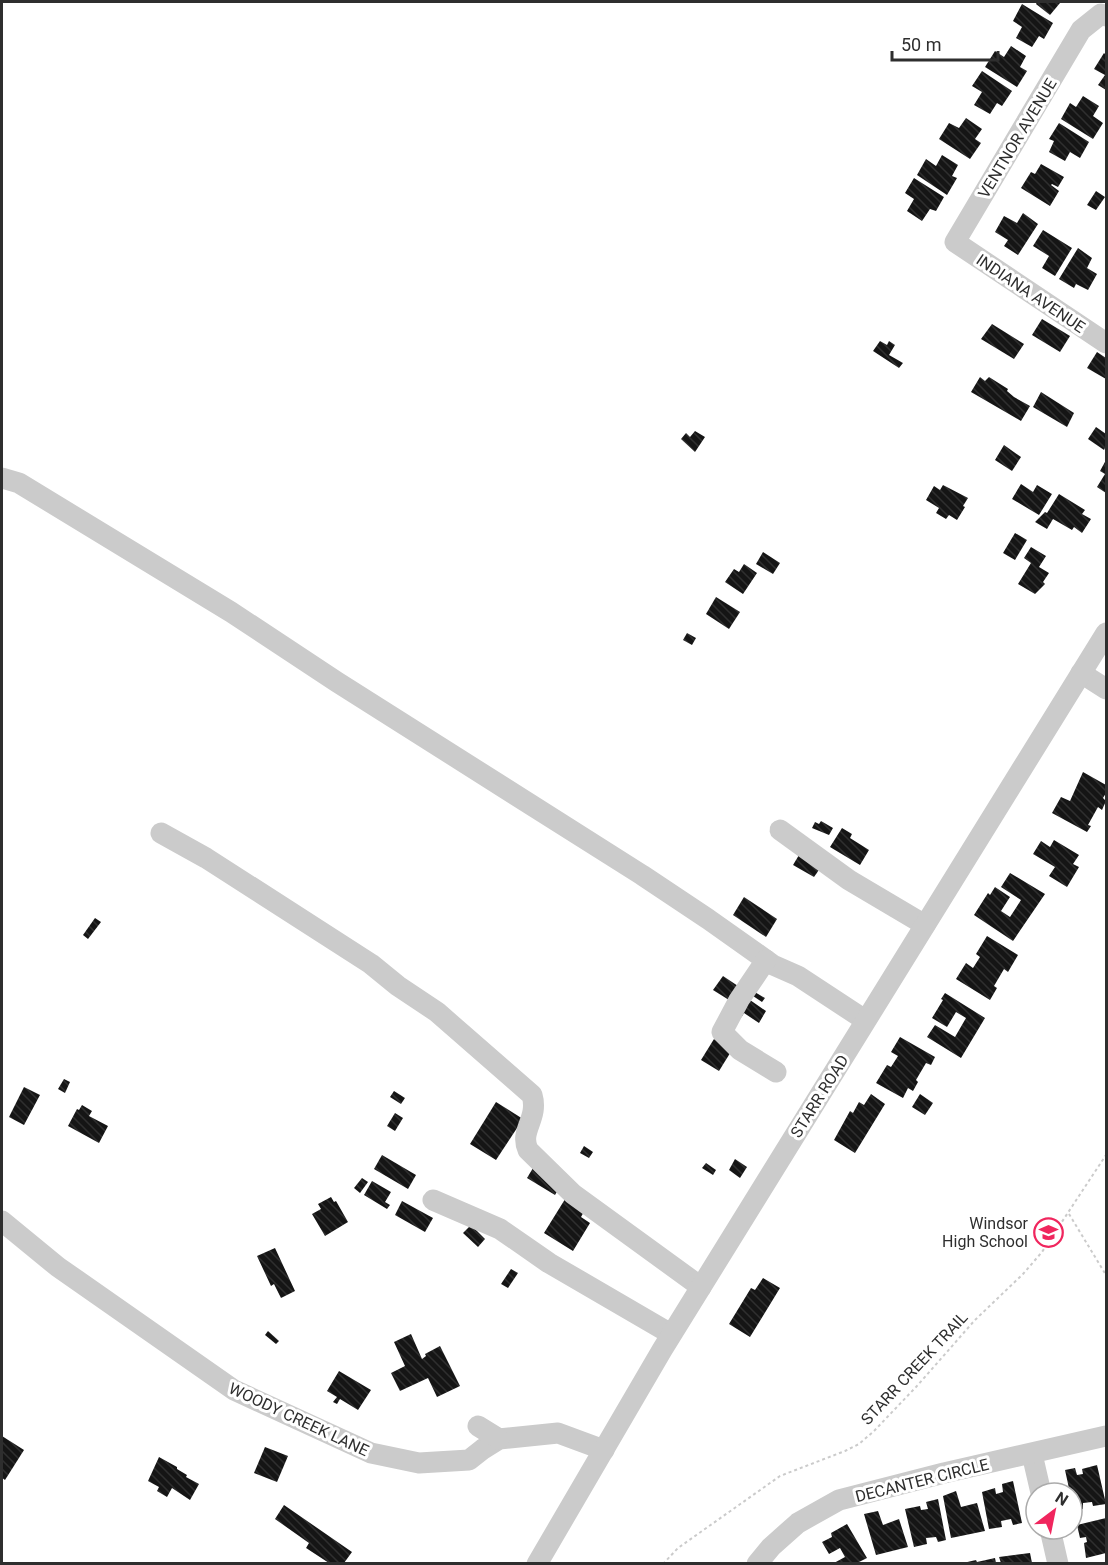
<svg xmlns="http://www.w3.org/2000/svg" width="1108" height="1565" font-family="Roboto,sans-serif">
	<defs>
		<pattern id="building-back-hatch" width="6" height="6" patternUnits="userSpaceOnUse" patternTransform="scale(1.5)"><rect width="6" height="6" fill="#151515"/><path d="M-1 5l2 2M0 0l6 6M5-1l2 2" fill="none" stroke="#2f2f2f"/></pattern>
	</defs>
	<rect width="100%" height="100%" fill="#fff"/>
	<g fill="url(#building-back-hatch)">
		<polygon points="1037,2 1058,2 1060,3 1050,15 1036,4"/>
		<polygon points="1022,4 1053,23 1044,39 1039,36 1032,47 1016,38 1022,27 1013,21"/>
		<polygon points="1011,46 1026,56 1020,67 1027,71 1017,87 985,67 995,51 1004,57"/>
		<polygon points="1104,53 1106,55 1106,90 1098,85 1105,75 1094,69"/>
		<polygon points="982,71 1012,91 1002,106 997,103 990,114 974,105 982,92 972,86"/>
		<polygon points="1083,96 1099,106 1093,116 1103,123 1093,139 1061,119 1070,103 1076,107"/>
		<polygon points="966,118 982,129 975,139 981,143 970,159 939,139 949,123 959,128"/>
		<polygon points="1059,123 1089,142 1080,158 1070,152 1065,161 1049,152 1054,141 1049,139"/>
		<polygon points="942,155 958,165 952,176 957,178 947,195 917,175 926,159 936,166"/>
		<polygon points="1041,164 1064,177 1058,187 1052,184 1051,185 1059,191 1050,206 1021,188 1031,172 1035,174"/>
		<polygon points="914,178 944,197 936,211 930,209 922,221 907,211 914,199 905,193"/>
		<polygon points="1096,191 1105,197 1096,210 1087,205"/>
		<polygon points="1023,213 1038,224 1018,255 1004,246 1008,240 995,232 1004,216 1017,223"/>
		<polygon points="1043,230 1072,248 1055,276 1042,268 1049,256 1033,246"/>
		<polygon points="1078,248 1092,258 1087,268 1097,274 1088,290 1076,284 1074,288 1059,279"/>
		<polygon points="1042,319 1070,336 1060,352 1032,335"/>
		<polygon points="992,324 1024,344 1014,359 981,339"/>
		<polygon points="880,341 887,345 889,341 895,345 889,355 903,363 899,368 873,351"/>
		<polygon points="1097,352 1106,358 1106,379 1087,368"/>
		<polygon points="980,377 985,381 989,377 1008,389 1007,391 1014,397 1030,406 1021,421 971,392"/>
		<polygon points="1041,392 1074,413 1067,427 1033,407"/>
		<polygon points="1096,427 1106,434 1106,446 1104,450 1088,439"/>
		<polygon points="695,431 705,437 695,452 681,439 686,433 690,437"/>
		<polygon points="1004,445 1021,457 1012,471 995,460"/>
		<polygon points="1106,460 1106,493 1097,487 1105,474 1100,471"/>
		<polygon points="1021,484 1033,492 1037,485 1052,494 1039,515 1012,499"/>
		<polygon points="943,485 968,498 963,506 965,507 957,520 949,515 946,519 936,513 939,508 926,500 934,486 940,490"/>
		<polygon points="1059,494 1085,510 1082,514 1091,519 1082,533 1074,527 1072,530 1053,519 1047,529 1035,522 1045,512 1047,513"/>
		<polygon points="1015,533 1027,540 1015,560 1003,553"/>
		<polygon points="1031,547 1046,556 1039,567 1049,573 1043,582 1045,584 1035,594 1018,584 1031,563 1024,558"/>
		<polygon points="763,552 780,563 773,574 756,564"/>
		<polygon points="744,564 757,573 743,594 725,582 734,569 739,572"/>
		<polygon points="716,597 740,612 729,629 706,614"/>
		<polygon points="687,633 696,638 692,645 683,640"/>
		<polygon points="1083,772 1106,785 1106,793 1103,798 1106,801 1102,810 1098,807 1088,825 1091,826 1087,832 1052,813 1061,797 1070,801"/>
		<polygon points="821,821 833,828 829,835 812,828 815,822 819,824"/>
		<polygon points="842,828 852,834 850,838 869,850 860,865 830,847"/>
		<polygon points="1054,840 1079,855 1073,864 1079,867 1067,887 1049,876 1055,867 1033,854 1041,841 1050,847"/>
		<polygon points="799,855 821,867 814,877 793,865"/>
		<polygon points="1010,873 1045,894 1013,941 974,915 988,893 990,895 995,887 1010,897 1001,911 1010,917 1021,900 1001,887"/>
		<polygon points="744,897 777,919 766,937 733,915"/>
		<polygon points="95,918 101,922 88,939 83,935"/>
		<polygon points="987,936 1018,955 1008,972 1004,969 994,986 997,988 990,1000 956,979 966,963 973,968 980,957 976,954"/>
		<polygon points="723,976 738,986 729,1000 713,990"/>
		<polygon points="753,991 765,998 762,1002 753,996 750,1000 766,1011 759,1023 744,1013 741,1018"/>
		<polygon points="945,993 985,1018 961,1058 927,1037 935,1025 955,1037 966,1018 956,1012 947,1027 932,1018 943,1000 941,999"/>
		<polygon points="900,1037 935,1057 931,1065 926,1063 916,1080 918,1082 913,1091 908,1088 903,1098 876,1083 887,1065 891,1067 898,1056 891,1052"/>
		<polygon points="714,1039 732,1050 719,1071 701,1060"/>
		<polygon points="64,1079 70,1082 65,1093 58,1089"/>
		<polygon points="24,1087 40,1095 24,1125 9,1117"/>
		<polygon points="394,1091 405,1098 401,1104 390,1097"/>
		<polygon points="871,1094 885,1104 855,1153 834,1140 850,1111 853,1113 859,1102 864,1105"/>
		<polygon points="920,1094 933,1103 925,1115 912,1107"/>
		<polygon points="496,1102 523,1119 496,1160 470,1144"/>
		<polygon points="82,1105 92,1111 89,1116 108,1126 99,1143 68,1126 77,1109 79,1110"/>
		<polygon points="395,1113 403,1118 395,1131 387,1126"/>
		<polygon points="584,1146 593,1152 589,1158 580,1153"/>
		<polygon points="382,1155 416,1175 408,1189 374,1169"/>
		<polygon points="735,1159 747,1167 740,1178 729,1170"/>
		<polygon points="706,1163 716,1170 713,1175 702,1168"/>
		<polygon points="533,1168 561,1185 555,1195 527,1178"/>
		<polygon points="362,1178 368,1182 360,1193 354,1188"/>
		<polygon points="372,1181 391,1192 385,1202 390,1205 387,1209 364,1195"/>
		<polygon points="567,1196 586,1208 581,1217 590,1223 573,1251 544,1233"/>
		<polygon points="331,1197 334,1202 336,1201 348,1222 325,1236 312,1214 321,1209 318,1204"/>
		<polygon points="402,1201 433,1218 425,1232 395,1215"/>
		<polygon points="471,1225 485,1239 478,1247 463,1233"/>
		<polygon points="275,1248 295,1291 281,1298 274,1284 271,1286 257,1256"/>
		<polygon points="511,1269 518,1273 508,1288 501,1284"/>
		<polygon points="763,1278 780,1288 750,1337 729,1324 751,1288 755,1290"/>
		<polygon points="268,1331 279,1341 276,1344 265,1335"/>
		<polygon points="411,1334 422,1359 426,1356 425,1354 440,1346 460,1386 437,1397 428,1378 400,1391 391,1373 405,1366 394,1342"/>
		<polygon points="339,1371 371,1390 358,1410 340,1399 337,1404 333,1402 337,1397 327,1391"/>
		<polygon points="2,1436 24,1450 5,1480 2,1478"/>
		<polygon points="265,1447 288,1456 277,1482 254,1473"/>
		<polygon points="159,1457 177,1467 177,1469 187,1475 186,1477 199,1484 190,1500 172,1488 167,1497 157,1491 159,1487 148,1481"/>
		<polygon points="1097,1465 1106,1504 1093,1506 1092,1502 1083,1503 1083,1509 1073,1511 1072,1493 1070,1493 1065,1470 1075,1468 1077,1475 1083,1474 1082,1469"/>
		<polygon points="1013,1481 1022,1523 1013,1525 1011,1519 1001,1521 1002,1527 989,1529 982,1492 995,1488 996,1494 1003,1492 1002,1484"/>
		<polygon points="956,1491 961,1507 977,1503 985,1531 951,1538 943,1496"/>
		<polygon points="938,1499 946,1540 938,1542 936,1537 926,1538 927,1544 914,1547 905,1509 920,1506 921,1510 928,1509 926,1502"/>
		<polygon points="284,1505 352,1552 344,1563 329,1563 306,1548 309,1543 275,1519"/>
		<polygon points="878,1511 883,1525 899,1519 908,1547 876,1555 864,1514"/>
		<polygon points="1106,1518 1106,1553 1086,1558 1084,1543 1087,1542 1086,1537 1080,1538 1077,1525"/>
		<polygon points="847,1524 867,1558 857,1563 834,1563 845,1557 840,1548 829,1554 822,1542 832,1537 831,1533"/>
		<polygon points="1030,1553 1032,1563 1001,1563 999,1557"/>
		<polygon points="995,1558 996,1563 963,1563 976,1560 977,1562"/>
	</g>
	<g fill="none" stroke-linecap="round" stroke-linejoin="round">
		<g stroke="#cbcbcb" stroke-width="2" stroke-dasharray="3 3" stroke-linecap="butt">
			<polyline points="1069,1214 1106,1275"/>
			<polyline points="663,1564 678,1548 780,1476 845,1451 859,1444 874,1431 916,1387 975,1320 1023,1274 1042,1252 1106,1155"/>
		</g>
		<g stroke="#cbcbcb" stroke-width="21">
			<polyline points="1106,16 1101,14 1081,30 955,242 1106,343"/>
			<polyline points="2,478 19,483 231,612 337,682 642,875 708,919 773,965 798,976 865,1020"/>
			<polyline points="1081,673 1106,689"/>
			<polyline points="780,830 849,880 925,925"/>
			<path d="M161,833L206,858L371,964L398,986L437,1012L532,1095C539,1119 519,1130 528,1150L573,1194L701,1287"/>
			<polyline points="766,960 739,1000 722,1032 740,1050 776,1072"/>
			<polyline points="433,1200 500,1229 549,1263 671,1334"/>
			<polyline points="2,1221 58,1267 234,1390 371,1453 419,1463 469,1460 483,1449 499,1439 558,1433 604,1450"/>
			<polyline points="478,1426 499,1439"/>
			<polyline points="1032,1454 1041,1493"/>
			<polyline points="1050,1529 1058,1564"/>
			<polyline points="537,1564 662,1350 1106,633"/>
			<polyline points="757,1564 771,1547 798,1523 839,1500 944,1473 1106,1436"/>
		</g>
	</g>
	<defs>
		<symbol id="school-ring" viewBox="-11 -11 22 22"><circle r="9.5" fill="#fff" stroke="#f0265e" stroke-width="1.5"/><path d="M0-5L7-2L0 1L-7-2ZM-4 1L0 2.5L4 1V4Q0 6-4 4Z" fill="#f0265e"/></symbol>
	</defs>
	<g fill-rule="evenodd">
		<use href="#school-ring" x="1032" y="1216" width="33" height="33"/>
	</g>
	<g text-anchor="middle" stroke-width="6" stroke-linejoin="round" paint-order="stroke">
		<g font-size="16" fill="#2e2e2e" stroke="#fff">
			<text transform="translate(1017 138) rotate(-59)" y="6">VENTNOR AVENUE</text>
			<text transform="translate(1031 293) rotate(34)" y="6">INDIANA AVENUE</text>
			<text transform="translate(819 1096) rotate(-58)" y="6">STARR ROAD</text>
			<text transform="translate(914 1368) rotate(-47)" y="6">STARR CREEK TRAIL</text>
			<text transform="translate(299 1419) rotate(25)" y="6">WOODY CREEK LANE</text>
			<text transform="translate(922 1480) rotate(-14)" y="6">DECANTER CIRCLE</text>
		</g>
		<g font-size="16" fill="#2e2e2e" stroke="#fff" text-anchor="end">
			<text x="1028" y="1229">Windsor<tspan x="1028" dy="18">High School</tspan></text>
		</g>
	</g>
	<rect width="1108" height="1565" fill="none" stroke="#2e2e2e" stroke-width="6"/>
	<g transform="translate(1054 1511) rotate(32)"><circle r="28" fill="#ffffff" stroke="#ababab" stroke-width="1.5"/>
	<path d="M0-4.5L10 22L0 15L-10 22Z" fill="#f0265e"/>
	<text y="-9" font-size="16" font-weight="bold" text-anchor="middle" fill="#2e2e2e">N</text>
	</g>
	<path d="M892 51v9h106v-9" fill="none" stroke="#2e2e2e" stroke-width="3"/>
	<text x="901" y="51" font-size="18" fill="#2e2e2e" stroke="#ffffff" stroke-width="4.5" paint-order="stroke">50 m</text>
</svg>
